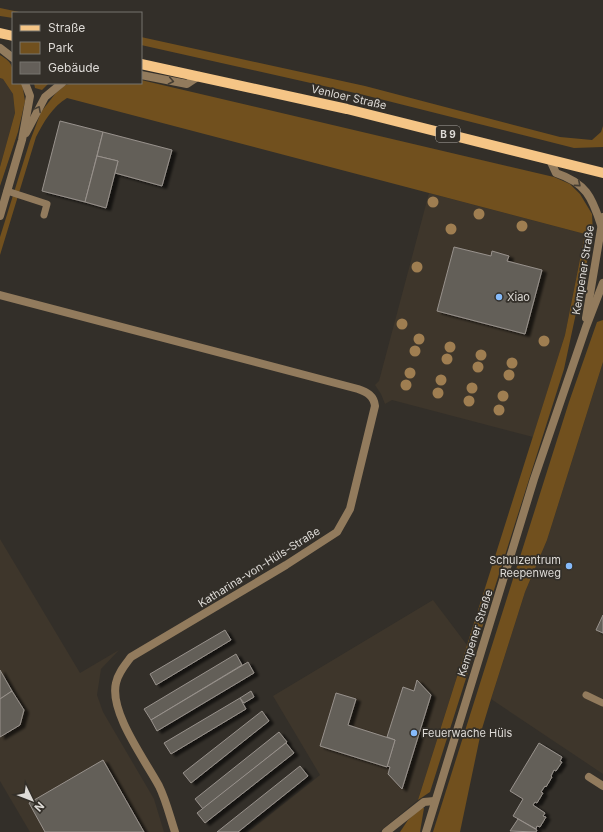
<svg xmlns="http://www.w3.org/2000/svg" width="603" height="832" font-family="Inter,sans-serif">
	<defs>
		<filter id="shadow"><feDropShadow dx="4.5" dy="2.5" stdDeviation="1" flood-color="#0009"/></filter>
	</defs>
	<rect width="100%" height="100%" fill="#332f29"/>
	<g fill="#3e362b">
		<polygon points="0,78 3,79 13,94 15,113 0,167"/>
		<polygon points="429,193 585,234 565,335 533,437 392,400 385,404 381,394 375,385 379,381"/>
		<polygon points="603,362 603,774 491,699 525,592 547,540"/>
		<polygon points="0,539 80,673 119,650 101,669 97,695 103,712 154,799 164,832 30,832 0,781"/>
		<polygon points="433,600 467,645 418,800 379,832 248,832 320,775 273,696"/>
	</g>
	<g fill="#71501e">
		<polygon points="0,8 24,13 13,13 13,18 0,16"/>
		<polygon points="141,37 365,86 560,137 592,140 601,132 603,126 603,147 574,148 364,95 141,45"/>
		<path d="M0,55C14,63 13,68 13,83H22L25,101L18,132L0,186V167L15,113L13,94L3,79L0,78Z"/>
		<path d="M141,80L554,177L570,184L580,194L592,214L593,234L564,369L430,792L418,800L565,335L585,234L67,98C53,106 43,123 36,137L0,255V237L30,141L41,112L55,94L65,85L73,83H141Z"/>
		<polygon points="34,83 49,83 42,90 35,88"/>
		<polygon points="603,320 603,362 547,540 525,592 491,699 481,732 460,832 433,832 569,402 597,322"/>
		<polygon points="421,808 424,808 420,832 400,832 408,820"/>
	</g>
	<g fill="#645f59" stroke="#98928c" filter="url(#shadow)">
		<polygon points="60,121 103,132 85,202 42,191"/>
		<polygon points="103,132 172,150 162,186 115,173 118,161 97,156"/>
		<polygon points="97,156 118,161 106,208 85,202"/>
		<polygon points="454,247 491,256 492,251 509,256 507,261 542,270 525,334 437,311"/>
		<polygon points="603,615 603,633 596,630"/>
		<polygon points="225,630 231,640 156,685 150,674"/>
		<polygon points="236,654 242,665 151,720 144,709"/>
		<polygon points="248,662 254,673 157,731 151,720"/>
		<polygon points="0,670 12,691 0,699"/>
		<polygon points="417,680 431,695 402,789 388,774 390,767 387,766 395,740 387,737 403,687 414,691"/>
		<polygon points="12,691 24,710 20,725 0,737 0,699"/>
		<polygon points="251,691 254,697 244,703 240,698"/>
		<polygon points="336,693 356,699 348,725 395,740 387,767 320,746"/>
		<polygon points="240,698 246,709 171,754 164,743"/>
		<polygon points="262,711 269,721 191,783 183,773"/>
		<polygon points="279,732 287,742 203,809 195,799"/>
		<polygon points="286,743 294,753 205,823 197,813"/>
		<polygon points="539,743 562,757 560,761 562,762 556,771 554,770 551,776 552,777 546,787 545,786 541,792 543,793 537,803 535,802 533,805 545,813 543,816 546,817 540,827 537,826 536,829 513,816 523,799 510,791"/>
		<polygon points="103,760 144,832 45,832 29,803"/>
		<polygon points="300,766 308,776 238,832 217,832"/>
		<polygon points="518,819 537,830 536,832 510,831"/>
	</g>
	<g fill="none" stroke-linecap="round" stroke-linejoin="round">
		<g stroke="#927b5d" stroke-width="7">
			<polyline points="7,191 47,204 44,215"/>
			<polyline points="586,695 603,703"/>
		</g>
		<g stroke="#927b5d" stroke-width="8">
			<polyline points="0,48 13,58"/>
			<polyline points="141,75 187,84 199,76"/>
			<polyline points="26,133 45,97 62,83"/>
			<path d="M550,160L556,173C586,183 592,197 601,225"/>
			<polyline points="0,216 22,140 30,96 25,83"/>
			<path d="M0,295L358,389C367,392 374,396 375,406L350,509L337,532L286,565L131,657C125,665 118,673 116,683C109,712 145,760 159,786C166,800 170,817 175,832"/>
			<polyline points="589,777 603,786"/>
			<polyline points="386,832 424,802 434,801"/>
		</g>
		<g stroke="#927b5d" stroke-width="8">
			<polyline points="586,318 603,217"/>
			<polyline points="426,832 534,479 586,327 603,283"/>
		</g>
		<g stroke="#f5c586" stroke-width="10">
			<polyline points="0,33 13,36"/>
			<polyline points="141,64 347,109 603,173"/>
		</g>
	</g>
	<g fill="#9f7e51">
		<circle cx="433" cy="202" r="5.5"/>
		<circle cx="479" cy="214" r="5.5"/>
		<circle cx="522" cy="226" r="5.5"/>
		<circle cx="451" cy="229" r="5.5"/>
		<circle cx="417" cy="267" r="5.5"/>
		<circle cx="402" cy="324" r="5.5"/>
		<circle cx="419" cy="339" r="5.5"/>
		<circle cx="544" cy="341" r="5.5"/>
		<circle cx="450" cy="347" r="5.5"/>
		<circle cx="415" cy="351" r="5.5"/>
		<circle cx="481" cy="355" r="5.5"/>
		<circle cx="447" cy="359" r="5.5"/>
		<circle cx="512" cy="363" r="5.5"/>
		<circle cx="478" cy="367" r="5.5"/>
		<circle cx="410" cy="373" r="5.5"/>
		<circle cx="509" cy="375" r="5.5"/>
		<circle cx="441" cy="380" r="5.5"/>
		<circle cx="406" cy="385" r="5.5"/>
		<circle cx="472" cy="388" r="5.5"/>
		<circle cx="438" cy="393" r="5.5"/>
		<circle cx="503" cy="396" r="5.5"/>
		<circle cx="469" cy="401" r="5.5"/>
		<circle cx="499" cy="410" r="5.5"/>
	</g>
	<defs><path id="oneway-chevron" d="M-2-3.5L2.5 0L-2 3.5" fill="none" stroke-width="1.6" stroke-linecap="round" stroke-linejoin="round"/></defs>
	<g stroke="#463e33">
		<use href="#oneway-chevron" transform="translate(171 81) rotate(11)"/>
		<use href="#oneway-chevron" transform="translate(38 109) rotate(-62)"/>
		<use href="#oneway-chevron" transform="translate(578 184) rotate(40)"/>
	</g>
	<g fill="#86bbfb" stroke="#332f29" stroke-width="1.5">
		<circle cx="499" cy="297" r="4"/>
		<circle cx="569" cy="566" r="4"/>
		<circle cx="414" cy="733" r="4"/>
	</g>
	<g text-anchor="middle" stroke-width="3.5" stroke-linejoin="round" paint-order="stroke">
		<rect fill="#332f29" stroke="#aba7a3" stroke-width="1" x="436" y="126" width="24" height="16" rx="3"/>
		<g font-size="10" font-weight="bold" fill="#dedbd7">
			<text x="448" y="138">B 9</text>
		</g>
		<g font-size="11" fill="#dedbd7" stroke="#332f29">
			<text transform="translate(349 97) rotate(13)" y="4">Venloer Straße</text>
			<text transform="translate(583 270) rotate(-81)" y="4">Kempener Straße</text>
			<text transform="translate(259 567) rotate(-32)" y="4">Katharina-von-Hüls-Straße</text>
			<text transform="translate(475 633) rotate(-72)" y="4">Kempener Straße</text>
		</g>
		<g font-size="11" fill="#dedbd7" stroke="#332f29" text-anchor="start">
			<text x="507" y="301">Xiao</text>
			<text x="561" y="564" text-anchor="end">Schulzentrum<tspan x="561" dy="13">Reepenweg</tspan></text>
			<text x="422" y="737">Feuerwache Hüls</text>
		</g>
	</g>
	<rect x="12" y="12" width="130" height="72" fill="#332f29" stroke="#77746f"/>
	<rect x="20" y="25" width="20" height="6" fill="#f5c586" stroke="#77746f"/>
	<text x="48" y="32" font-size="12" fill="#dedbd7">Straße</text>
	<rect x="20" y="42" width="20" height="12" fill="#71501e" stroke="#77746f"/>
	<text x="48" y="52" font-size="12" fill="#dedbd7">Park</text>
	<rect x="20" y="62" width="20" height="12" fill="#645f59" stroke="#77746f"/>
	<text x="48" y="72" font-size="12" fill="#dedbd7">Gebäude</text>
	<g transform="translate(32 800) rotate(133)" stroke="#332f29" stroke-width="3" paint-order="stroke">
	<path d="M0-3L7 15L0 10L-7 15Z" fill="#dedbd7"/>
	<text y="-6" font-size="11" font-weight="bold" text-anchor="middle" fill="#dedbd7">N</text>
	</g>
</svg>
